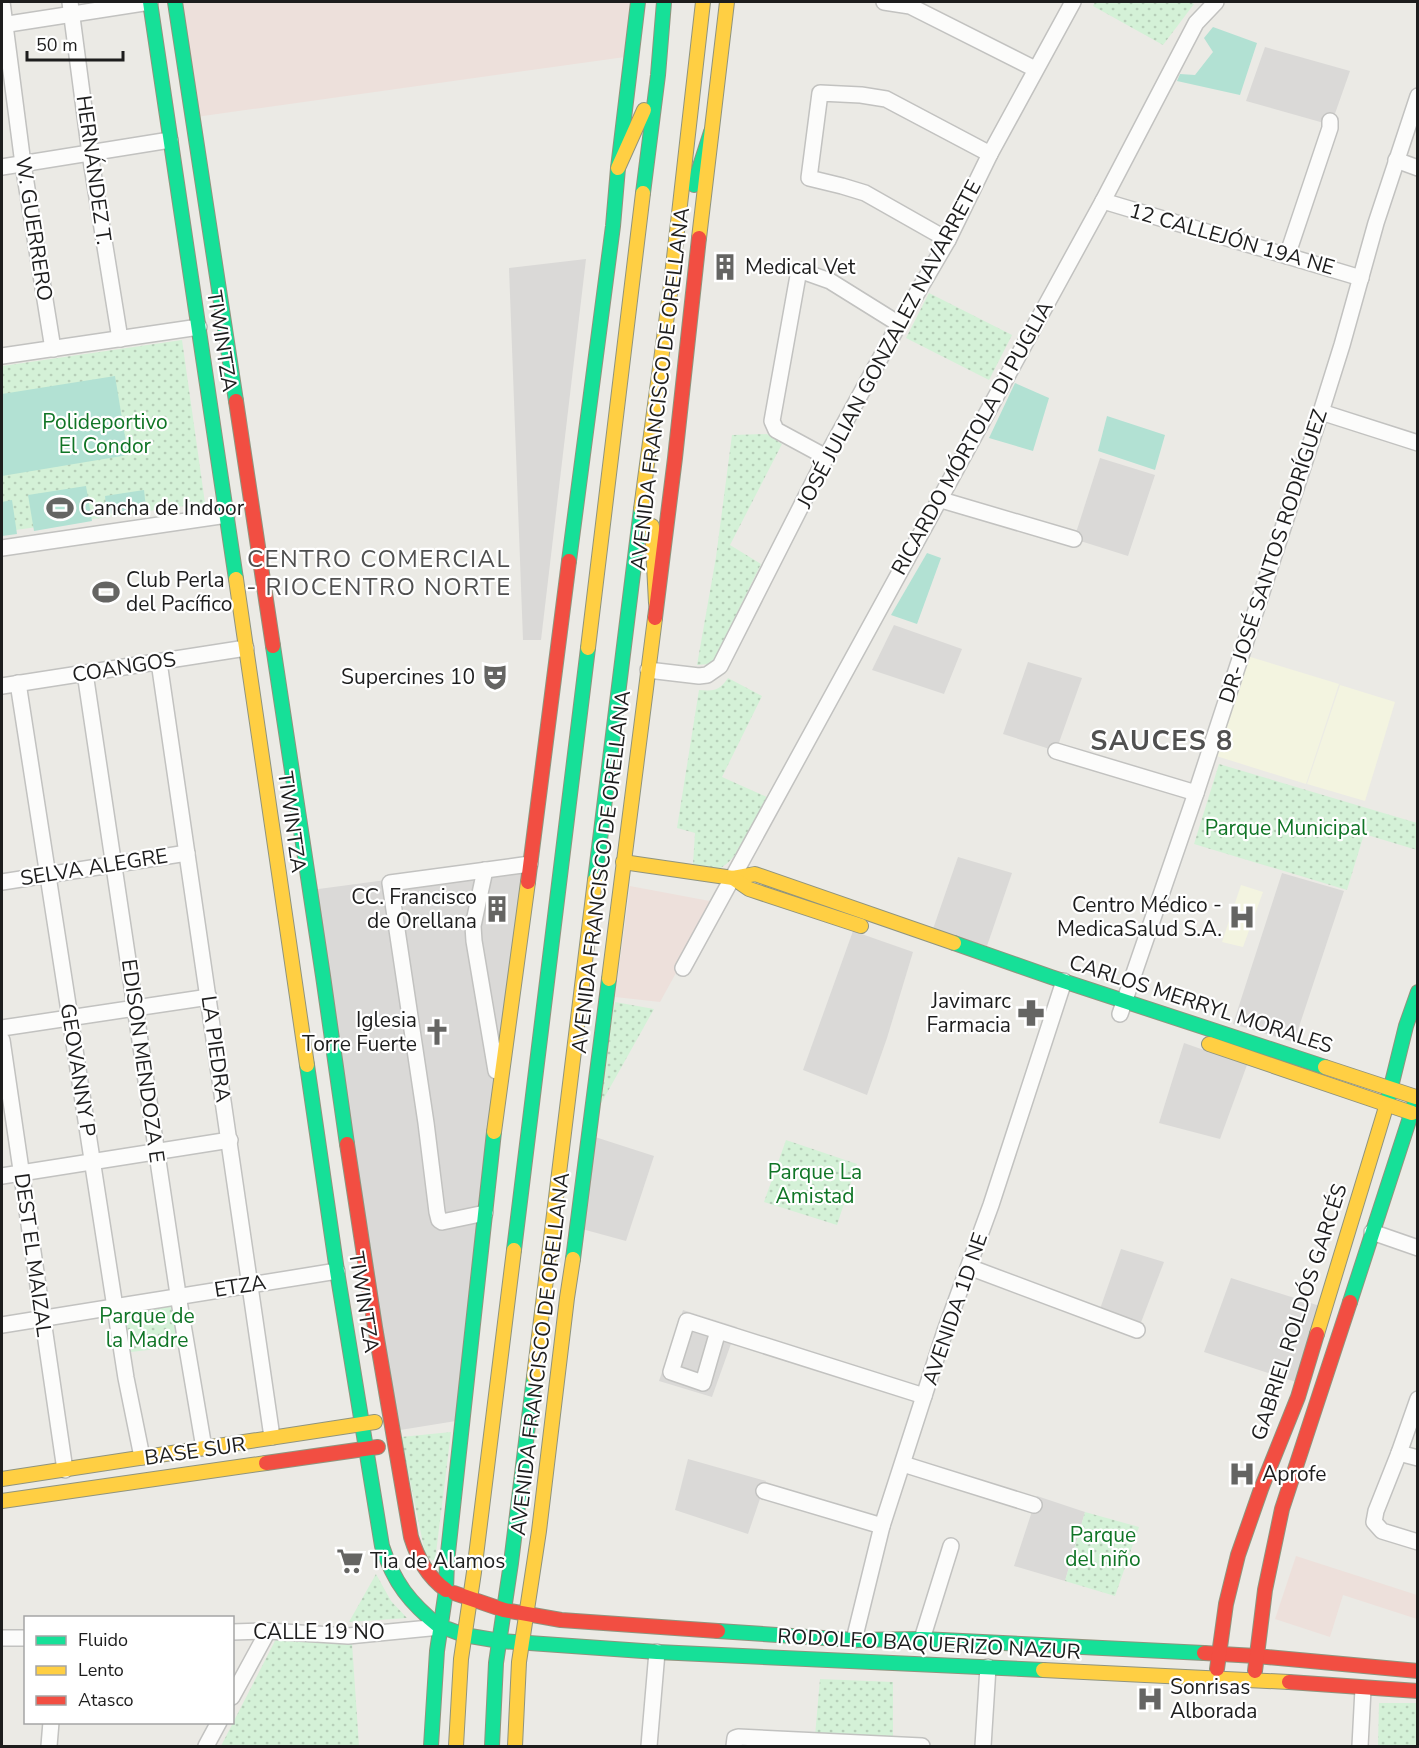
<svg xmlns="http://www.w3.org/2000/svg" width="1419" height="1748" font-family="'Nunito Sans',sans-serif">
	<defs>
		<pattern id="park-dots" width="8" height="8" patternUnits="userSpaceOnUse" patternTransform="scale(1.5)"><rect width="8" height="8" fill="#d4f1d7"/><path d="M2 2h.1M6 6h.1" fill="none" stroke="#b6ceb8" stroke-width="1.8" stroke-linecap="round"/></pattern>
	</defs>
	<rect width="100%" height="100%" fill="#ebeae5"/>
	<g fill="#dad9d7">
		<polygon points="1265,47 1350,71 1331,125 1246,101"/>
		<polygon points="586,259 541,640 523,640 509,268"/>
		<polygon points="1100,458 1155,475 1128,556 1074,539"/>
		<polygon points="894,625 962,649 944,694 872,670"/>
		<polygon points="1028,662 1082,678 1056,751 1003,734"/>
		<polygon points="958,857 1012,873 987,946 933,929"/>
		<polygon points="529,861 462,1420 394,1431 311,890"/>
		<polygon points="1282,873 1344,891 1294,1042 1233,1024"/>
		<polygon points="853,931 913,952 887,1038 867,1095 803,1070"/>
		<polygon points="1184,1043 1247,1065 1220,1139 1159,1123"/>
		<polygon points="592,1136 654,1156 626,1241 582,1229"/>
		<polygon points="1121,1249 1164,1262 1140,1325 1100,1309"/>
		<polygon points="1231,1278 1320,1306 1296,1382 1204,1352"/>
		<polygon points="683,1310 737,1327 712,1397 659,1381"/>
		<polygon points="688,1459 766,1481 748,1534 675,1510"/>
		<polygon points="1037,1496 1085,1512 1065,1581 1014,1566"/>
	</g>
	<g fill="#ede0db">
		<polygon points="176,2 629,2 625,57 196,117"/>
		<polygon points="630,886 715,902 660,1002 615,997"/>
		<polygon points="1296,1556 1417,1595 1417,1619 1343,1595 1330,1637 1275,1619"/>
	</g>
	<g fill="#f3f4e0">
		<polygon points="1247,656 1339,684 1306,784 1213,755"/>
		<polygon points="1340,685 1395,702 1365,801 1307,784"/>
		<polygon points="1241,885 1263,892 1243,947 1222,942"/>
	</g>
	<g fill="url(#park-dots)">
		<polygon points="1095,2 1190,2 1194,4 1163,45 1093,6"/>
		<polygon points="929,293 1012,335 989,380 906,338"/>
		<polygon points="182,340 205,503 2,532 2,366"/>
		<polygon points="767,434 782,444 730,545 761,564 714,660 709,664 697,665 716,557 732,435"/>
		<path d="M728,678L762,696L722,777L769,798C759,814 735,868 716,869C709,869 700,866 693,864L695,833L677,828L699,690C714,691 719,691 728,678Z"/>
		<polygon points="1219,764 1417,823 1417,850 1364,834 1347,890 1194,844"/>
		<polygon points="615,1002 654,1009 594,1116"/>
		<polygon points="786,1140 857,1164 837,1225 764,1202"/>
		<polygon points="179,1301 183,1346 122,1353 117,1311"/>
		<polygon points="451,1432 435,1561 426,1558 401,1437"/>
		<polygon points="1085,1512 1139,1527 1115,1596 1065,1581"/>
		<polygon points="376,1574 391,1601 407,1618 349,1622"/>
		<polygon points="276,1639 352,1643 359,1746 221,1746"/>
		<polygon points="820,1679 893,1682 893,1741 815,1736"/>
		<polygon points="1379,1703 1417,1703 1417,1746 1378,1746"/>
	</g>
	<g fill="#b2e1d3">
		<polygon points="1213,27 1257,43 1240,95 1177,81 1180,74 1195,75 1213,52 1204,38"/>
		<polygon points="115,376 128,455 2,476 2,394"/>
		<polygon points="1015,383 1049,398 1033,451 989,438"/>
		<polygon points="1107,416 1165,435 1155,470 1098,451"/>
		<polygon points="86,486 92,521 34,531 28,495"/>
		<polygon points="144,490 146,508 107,514 105,496"/>
		<polygon points="12,500 17,534 2,536 2,502"/>
		<polygon points="927,553 941,558 917,624 891,615"/>
	</g>
	<g fill="none" stroke-linecap="round" stroke-linejoin="round">
		<defs>
			<g id="street">
				<polyline points="2,2 23,164 53,349"/>
				<polyline points="70,2 90,154 120,339"/>
				<polyline points="884,2 910,6 1035,69"/>
				<polyline points="2,25 150,2"/>
				<polyline points="1396,160 1418,168"/>
				<polyline points="2,167 170,140"/>
				<polyline points="1103,201 1361,278"/>
				<polyline points="948,240 865,193 842,186 809,178 820,93 861,95 886,99 990,154"/>
				<polyline points="1287,256 1330,128 1330,121"/>
				<polyline points="2,356 199,327"/>
				<polyline points="1321,412 1418,443"/>
				<polyline points="826,457 776,430 772,421 799,270 830,281 899,324"/>
				<polyline points="938,499 1074,539"/>
				<polyline points="2,548 227,515"/>
				<polyline points="159,662 272,1437"/>
				<polyline points="648,670 699,676 707,675 720,666 826,457 899,324 948,240 990,154 1073,2"/>
				<polyline points="85,673 179,1301 204,1448"/>
				<polyline points="18,683 126,1378 142,1457"/>
				<polyline points="2,686 246,648"/>
				<polyline points="1056,751 1196,793"/>
				<polyline points="485,870 473,926 474,941 496,1071"/>
				<polyline points="2,882 187,853"/>
				<polyline points="683,968 1103,201 1196,23 1216,2"/>
				<polyline points="1120,1014 1196,793 1321,412 1342,345 1376,223 1418,96"/>
				<polyline points="2,1028 209,997"/>
				<polyline points="2,1040 65,1470"/>
				<polyline points="2,1176 230,1140"/>
				<polyline points="485,1213 442,1222 439,1220 437,1212 426,1123 390,883 530,864"/>
				<polyline points="1372,1232 1418,1248"/>
				<polyline points="969,1267 1137,1330"/>
				<polyline points="2,1325 337,1271"/>
				<polyline points="718,1331 703,1383 671,1372 687,1321 924,1396"/>
				<polyline points="1418,1399 1399,1453 1376,1511 1374,1522 1382,1531 1418,1542"/>
				<polyline points="1399,1453 1418,1458"/>
				<polyline points="903,1464 1034,1505"/>
				<polyline points="764,1491 882,1526"/>
				<polyline points="232,1632 268,1631 348,1636 440,1627"/>
				<polyline points="2,1638 26,1638"/>
				<polyline points="922,1639 951,1546"/>
				<polyline points="854,1640 882,1526 945,1331 991,1205 1064,981"/>
				<polyline points="232,1697 268,1631"/>
				<polyline points="49,1746 51,1722"/>
				<polyline points="206,1746 219,1722"/>
				<polyline points="649,1746 657,1652"/>
				<polyline points="734,1746 735,1738 738,1737 922,1746"/>
				<polyline points="983,1746 988,1667"/>
				<polyline points="1360,1746 1363,1689"/>
			</g>
			<g id="fast">
				<polyline points="150,2 236,579"/>
				<polyline points="175,2 236,401"/>
				<polyline points="694,185 711,132"/>
				<polyline points="643,193 658,75 664,2"/>
				<polyline points="569,561 613,226 618,168 638,2"/>
				<polyline points="273,646 323,976 347,1144"/>
				<polyline points="595,880 641,509"/>
				<polyline points="954,943 1051,977 1325,1067"/>
				<path d="M307,1065L337,1271L382,1546C394,1583 410,1603 440,1627"/>
				<polyline points="1386,1107 1406,1026 1418,992"/>
				<polyline points="514,1250 588,648"/>
				<polyline points="573,1259 609,979"/>
				<polyline points="1350,1302 1416,1099"/>
				<polyline points="448,1629 464,1635 500,1641 657,1652 1043,1670"/>
				<polyline points="718,1631 854,1640 922,1639 1204,1653"/>
				<polyline points="431,1746 437,1651 446,1590 447,1562 494,1132"/>
				<polyline points="492,1746 496,1663 511,1563 534,1377"/>
			</g>
			<g id="slow">
				<polyline points="618,168 644,110"/>
				<polyline points="699,238 727,2"/>
				<polyline points="641,509 670,293 703,2"/>
				<polyline points="652,526 656,603"/>
				<polyline points="236,579 307,1065"/>
				<polyline points="588,648 643,193"/>
				<polyline points="623,862 733,878 755,874 954,943"/>
				<polyline points="733,878 749,889 861,926"/>
				<polyline points="609,979 655,618"/>
				<polyline points="1209,1044 1412,1113"/>
				<polyline points="1325,1067 1416,1097"/>
				<polyline points="494,1132 528,882"/>
				<polyline points="1317,1334 1386,1107"/>
				<polyline points="534,1377 595,880"/>
				<polyline points="2,1479 375,1422"/>
				<polyline points="2,1501 266,1463"/>
				<polyline points="1043,1670 1289,1682"/>
				<polyline points="456,1746 461,1659 474,1572 514,1250"/>
				<polyline points="515,1746 519,1662 539,1531 567,1298 573,1259"/>
			</g>
			<g id="jam">
				<polyline points="236,401 273,646"/>
				<polyline points="655,618 675,458 699,238"/>
				<polyline points="528,882 569,561"/>
				<path d="M347,1144L375,1327L411,1537C418,1559 427,1576 446,1590"/>
				<polyline points="266,1463 378,1447"/>
				<polyline points="454,1593 504,1610 561,1620 718,1631"/>
				<polyline points="1204,1653 1256,1656 1418,1671"/>
				<polyline points="1217,1669 1226,1604 1238,1555 1261,1489 1298,1397 1317,1334"/>
				<polyline points="1255,1671 1265,1590 1282,1509 1350,1302"/>
				<polyline points="1289,1682 1418,1691"/>
			</g>
		</defs>
		<use href="#street" stroke="#c2c2c0" stroke-width="18"/>
		<use href="#fast" stroke="#90947e" stroke-width="16"/>
		<use href="#slow" stroke="#90947e" stroke-width="16"/>
		<use href="#jam" stroke="#90947e" stroke-width="16"/>
		<use href="#street" stroke="#fcfcfb" stroke-width="15"/>
		<use href="#fast" stroke="#16e098" stroke-width="14"/>
		<use href="#slow" stroke="#ffcf43" stroke-width="14"/>
		<use href="#jam" stroke="#f24e42" stroke-width="14"/>
	</g>
	<defs>
		<symbol id="building-bare" viewBox="-9 -9 18 18"><path d="M-4-6H4V6H1V3H-1V6H-4ZM-2.5-4.3h1.7v1.8h-1.7ZM.8-4.3h1.7v1.8H.8ZM-2.5-1h1.7V.8h-1.7ZM.8-1h1.7V.8H.8Z" fill="#656563" stroke="#fff" stroke-width="2.5" paint-order="stroke"/></symbol>
		<symbol id="stadium-bare" viewBox="-9 -9 18 18"><path d="M0-5a6.5 5 0 1 0 0 10a6.5 5 0 1 0 0-10ZM-3.5-1.8h7v3.6h-7Z" fill="#656563" stroke="#fff" stroke-width="2.5" paint-order="stroke"/></symbol>
		<symbol id="theatre-bare" viewBox="-9 -9 18 18"><path d="M-5-5.5Q0-4 5-5.5V0Q5 5 0 6Q-5 5-5 0ZM-3.3-2.5H-1v1.5H-3.3ZM1-2.5H3.3v1.5H1ZM-2.8 1Q0 5.5 2.8 1Z" fill="#656563" stroke="#fff" stroke-width="2.5" paint-order="stroke"/></symbol>
		<symbol id="hospital-bare" viewBox="-9 -9 18 18"><path d="M-5-5h3v3.5h4V-5h3V5h-3V1.5h-4V5h-3Z" fill="#656563" stroke="#fff" stroke-width="2.5" paint-order="stroke"/></symbol>
		<symbol id="pharmacy-bare" viewBox="-9 -9 18 18"><path d="M-2-6h4v4h4v4h-4v4h-4v-4h-4v-4h4Z" fill="#656563" stroke="#fff" stroke-width="2.5" paint-order="stroke"/></symbol>
		<symbol id="church-bare" viewBox="-9 -9 18 18"><path d="M-1.2-6h2.4v3.5h3.3v2.4h-3.3V6h-2.4V-.1h-3.3v-2.4h3.3Z" fill="#656563" stroke="#fff" stroke-width="2.5" paint-order="stroke"/></symbol>
		<symbol id="supermarket-bare" viewBox="-9 -9 18 18"><path d="M-6-5.5h2.5l.6 2H6L4.5 2H-2.5L-4.4-4H-6ZM-1.5 3.2a1.3 1.3 0 1 0 .1 0ZM3 3.2a1.3 1.3 0 1 0 .1 0Z" fill="#656563" stroke="#fff" stroke-width="2.5" paint-order="stroke"/></symbol>
	</defs>
	<g fill-rule="evenodd">
		<use href="#building-bare" x="706" y="248" width="38" height="38"/>
		<use href="#stadium-bare" x="41" y="489" width="38" height="38"/>
		<use href="#stadium-bare" x="87" y="573" width="38" height="38"/>
		<use href="#theatre-bare" x="476" y="658" width="38" height="38"/>
		<use href="#building-bare" x="478" y="890" width="38" height="38"/>
		<use href="#hospital-bare" x="1223" y="898" width="38" height="38"/>
		<use href="#pharmacy-bare" x="1012" y="994" width="38" height="38"/>
		<use href="#church-bare" x="418" y="1013" width="38" height="38"/>
		<use href="#hospital-bare" x="1223" y="1455" width="38" height="38"/>
		<use href="#supermarket-bare" x="331" y="1542" width="38" height="38"/>
		<use href="#hospital-bare" x="1131" y="1680" width="38" height="38"/>
	</g>
	<g text-anchor="middle" stroke-width="4.5" stroke-linejoin="round" paint-order="stroke">
		<g font-size="21" fill="#1d1d1d" stroke="#fff">
			<text transform="translate(94 170) rotate(82)" y="7">HERNÁNDEZ T.</text>
			<text transform="translate(34 229) rotate(81)" y="7">W. GUERRERO</text>
			<text transform="translate(1232 239) rotate(16)" y="7">12 CALLEJÓN 19A NE</text>
			<text transform="translate(222 341) rotate(81)" y="7">TIWINTZA</text>
			<text transform="translate(889 344) rotate(-62)" y="7">JOSÉ JULIAN GONZALEZ NAVARRETE</text>
			<text transform="translate(660 389) rotate(-83)" y="7">AVENIDA FRANCISCO DE ORELLANA</text>
			<text transform="translate(972 438) rotate(-61)" y="7">RICARDO MÓRTOLA DI PUGLIA</text>
			<text transform="translate(1273 556) rotate(-72)" y="7">DR- JOSÉ SANTOS RODRÍGUEZ</text>
			<text transform="translate(124 667) rotate(-9)" y="7">COANGOS</text>
			<text transform="translate(292 822) rotate(82)" y="7">TIWINTZA</text>
			<text transform="translate(94 867) rotate(-9)" y="7">SELVA ALEGRE</text>
			<text transform="translate(601 872) rotate(-83)" y="7">AVENIDA FRANCISCO DE ORELLANA</text>
			<text transform="translate(1201 1004) rotate(18)" y="7">CARLOS MERRYL MORALES</text>
			<text transform="translate(216 1049) rotate(82)" y="7">LA PIEDRA</text>
			<text transform="translate(143 1061) rotate(82)" y="7">EDISON MENDOZA E</text>
			<text transform="translate(78 1070) rotate(81)" y="7">GEOVANNY P</text>
			<text transform="translate(33 1255) rotate(82)" y="7">DEST EL MAIZAL</text>
			<text transform="translate(240 1286) rotate(-9)" y="7">ETZA</text>
			<text transform="translate(364 1302) rotate(81)" y="7">TIWINTZA</text>
			<text transform="translate(955 1309) rotate(-71)" y="7">AVENIDA 1D NE</text>
			<text transform="translate(1299 1312) rotate(-72)" y="7">GABRIEL ROLDÓS GARCÉS</text>
			<text transform="translate(540 1354) rotate(-83)" y="7">AVENIDA FRANCISCO DE ORELLANA</text>
			<text transform="translate(195 1451) rotate(-8)" y="7">BASE SUR</text>
			<text x="319" y="1639">CALLE 19 NO</text>
			<text transform="translate(929 1644) rotate(3)" y="7">RODOLFO BAQUERIZO NAZUR</text>
		</g>
		<g font-size="21" fill="#1d1d1d" stroke="#fff" text-anchor="start">
			<text x="745" y="274">Medical Vet</text>
			<text x="80" y="515">Cancha de Indoor</text>
			<text x="126" y="587">Club Perla<tspan x="126" dy="24">del Pacífico</tspan></text>
			<text x="475" y="684" text-anchor="end">Supercines 10</text>
			<text x="477" y="904" text-anchor="end">CC. Francisco<tspan x="477" dy="24">de Orellana</tspan></text>
			<text x="1222" y="912" text-anchor="end">Centro Médico -<tspan x="1222" dy="24">MedicaSalud S.A.</tspan></text>
			<text x="1011" y="1008" text-anchor="end">Javimarc<tspan x="1011" dy="24">Farmacia</tspan></text>
			<text x="417" y="1027" text-anchor="end">Iglesia<tspan x="417" dy="24">Torre Fuerte</tspan></text>
			<text x="1262" y="1481">Aprofe</text>
			<text x="370" y="1568">Tia de Alamos</text>
			<text x="1170" y="1694">Sonrisas<tspan x="1170" dy="24">Alborada</tspan></text>
		</g>
		<g font-size="21" fill="#107526" stroke="#fff">
			<text x="105" y="429">Polideportivo<tspan x="105" dy="24">El Condor</tspan></text>
			<text x="1286" y="835">Parque Municipal</text>
			<text x="815" y="1179">Parque La<tspan x="815" dy="24">Amistad</tspan></text>
			<text x="147" y="1323">Parque de<tspan x="147" dy="24">la Madre</tspan></text>
			<text x="1103" y="1542">Parque<tspan x="1103" dy="24">del niño</tspan></text>
		</g>
		<g font-size="24" letter-spacing="1.5" fill="#505050" stroke="#fff">
			<text x="379" y="567">CENTRO COMERCIAL<tspan x="379" dy="28">- RIOCENTRO NORTE</tspan></text>
		</g>
		<g font-size="27" font-weight="bold" letter-spacing="1.5" fill="#505050" stroke="#fff">
			<text x="1162" y="750">SAUCES 8</text>
		</g>
	</g>
	<rect width="1419" height="1748" fill="none" stroke="#1d1d1d" stroke-width="6"/>
	<rect x="24" y="1616" width="210" height="108" fill="#ffffff" stroke="#a5a5a5" stroke-width="1.5"/>
	<rect x="36" y="1636" width="30" height="9" fill="#16e098" stroke="#a5a5a5" stroke-width="1.5"/>
	<text x="78" y="1646" font-size="18" fill="#1d1d1d">Fluido</text>
	<rect x="36" y="1666" width="30" height="9" fill="#ffcf43" stroke="#a5a5a5" stroke-width="1.5"/>
	<text x="78" y="1676" font-size="18" fill="#1d1d1d">Lento</text>
	<rect x="36" y="1696" width="30" height="9" fill="#f24e42" stroke="#a5a5a5" stroke-width="1.5"/>
	<text x="78" y="1706" font-size="18" fill="#1d1d1d">Atasco</text>
	<path d="M27 51v9h96v-9" fill="none" stroke="#1d1d1d" stroke-width="3"/>
	<text x="36" y="51" font-size="18" fill="#1d1d1d" stroke="#ffffff" stroke-width="4.5" paint-order="stroke">50 m</text>
</svg>
